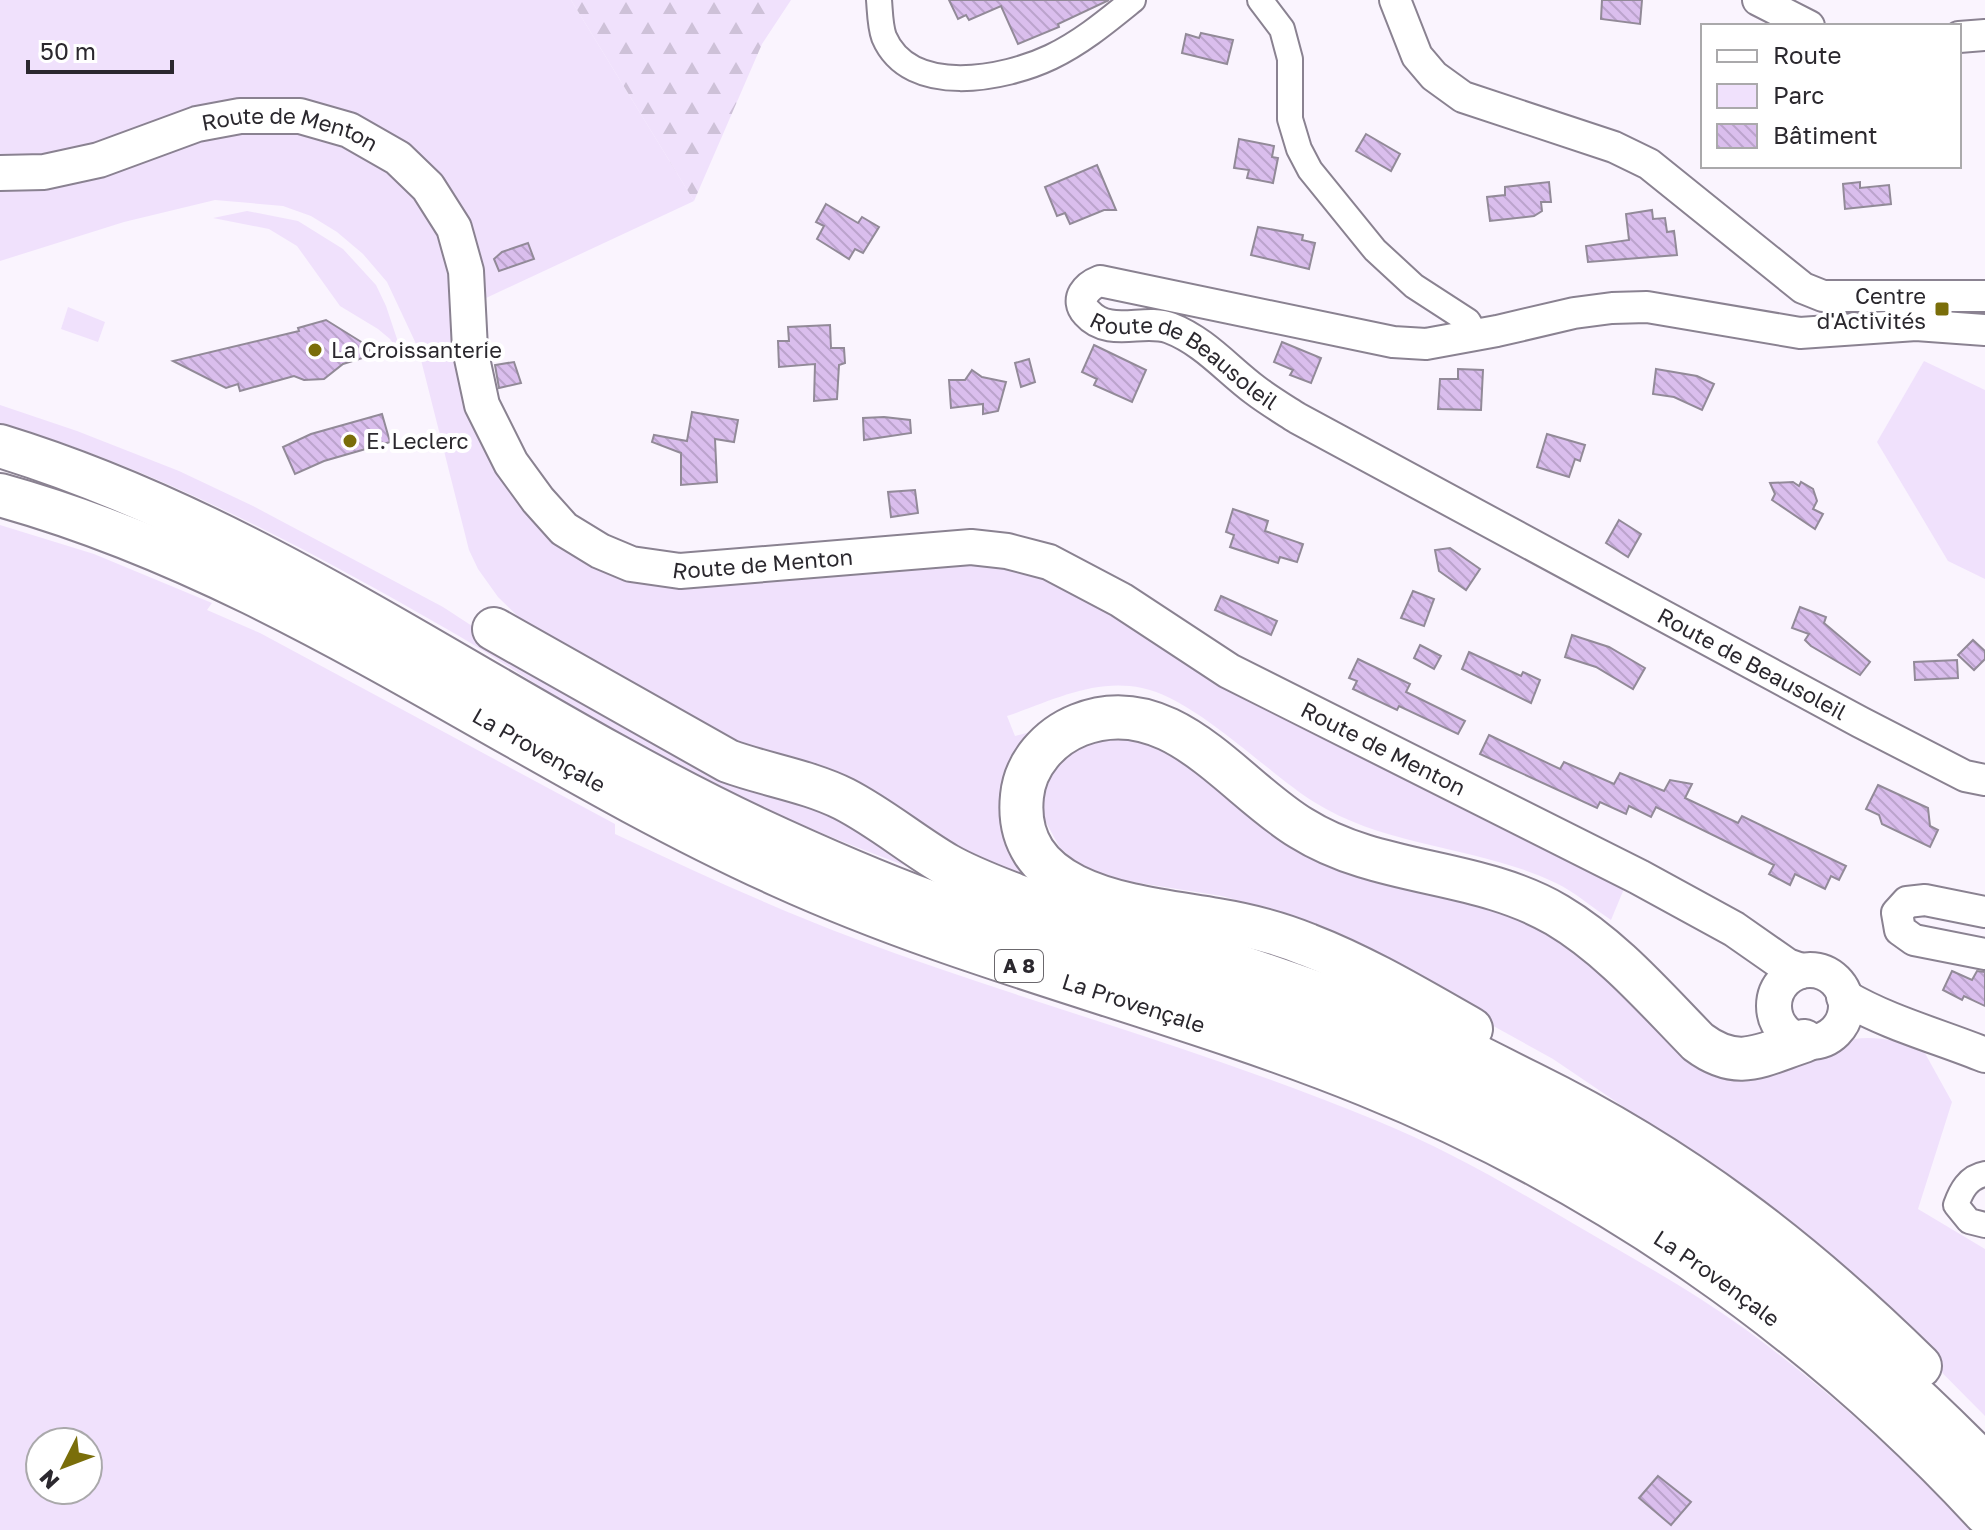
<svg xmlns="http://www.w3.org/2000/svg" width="1985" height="1530" font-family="'Golos Text',sans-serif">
	<defs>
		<pattern id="forest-firs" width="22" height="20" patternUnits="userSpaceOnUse" patternTransform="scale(2)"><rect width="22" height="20" fill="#f0e1fc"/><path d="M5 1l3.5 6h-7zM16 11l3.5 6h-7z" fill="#cec1d8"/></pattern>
		<pattern id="building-back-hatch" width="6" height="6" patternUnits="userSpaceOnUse" patternTransform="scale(2)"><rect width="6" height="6" fill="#dabeed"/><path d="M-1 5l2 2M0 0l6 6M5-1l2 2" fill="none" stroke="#bba3cc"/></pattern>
	</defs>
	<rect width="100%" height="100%" fill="#faf4fe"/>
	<g fill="#f0e1fc" fill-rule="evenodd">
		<path d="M0,0H571L694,201L454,313L461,367L602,561L955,558L1066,578L1626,884L1611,920C1593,908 1575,892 1556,883C1479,846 1387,848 1314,802C1266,772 1196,699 1142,688C1094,678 1052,701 1007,716L1015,736L1046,728L1027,746L1051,894L756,757L533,631L498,597L478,569L469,550L418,348L387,282L363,254L337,232L311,216L283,206L215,200L124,222L0,261Z"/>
		<polygon points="247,211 298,221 343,249 376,285 386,306 403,357 390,339 378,329 340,306 297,246 269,229 213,218"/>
		<polygon points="68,307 105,322 98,342 61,329"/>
		<polygon points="1924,361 1985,390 1985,579 1948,561 1877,442"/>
		<path d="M0,405L77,431L179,471L253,506L443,607L521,658L831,807L947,880C848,847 750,804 657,757C584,719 517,669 445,628C302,546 158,469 0,423Z"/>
		<path d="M0,525L94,554L212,603L207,610L260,633L615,824V834C694,871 773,908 856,939C1028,1003 1206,1050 1375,1120C1444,1148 1510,1186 1574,1224C1632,1258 1691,1290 1745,1329C1827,1389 1902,1457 1971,1530H0ZM40,1442H88V1490H40Z"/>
		<path d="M1134,736L1490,900L1572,943L1677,1040L1815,1055C1824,1053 1829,1048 1838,1044C1865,1032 1894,1041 1921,1046L1952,1102L1918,1209L1985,1249V1416L1876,1306L1705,1162L1553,1059L1432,992L1268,909L1222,896L1107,878L1078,863L1060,848L1042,815L1041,801L1049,774L1058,762L1087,740Z"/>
	</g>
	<polygon fill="url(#forest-firs)" points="571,0 791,0 762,44 694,201"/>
	<g fill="url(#building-back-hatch)" stroke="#928a98" stroke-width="2">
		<polygon points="949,0 1109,0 1058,24 1059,27 1018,44 1001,6 969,20 966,15 958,19"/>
		<polygon points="1602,0 1642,0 1640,24 1601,19"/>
		<polygon points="1201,33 1233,40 1227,64 1182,53 1186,34 1199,38"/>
		<polygon points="1366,134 1400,154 1391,171 1356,151"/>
		<polygon points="1239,139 1274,146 1272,157 1278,158 1273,183 1247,178 1249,170 1234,168"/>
		<polygon points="1097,165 1116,210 1104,210 1070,224 1065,213 1057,216 1045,187"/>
		<polygon points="1549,182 1551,202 1541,202 1542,211 1534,216 1490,221 1487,197 1505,195 1505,187"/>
		<polygon points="1860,182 1860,188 1889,185 1891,204 1845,209 1843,184"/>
		<polygon points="826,204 858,223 862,217 879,227 863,253 855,249 849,259 817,239 824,226 816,222"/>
		<polygon points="1652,210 1653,219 1665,218 1667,232 1674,231 1677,255 1588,262 1586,246 1629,240 1626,214"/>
		<polygon points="1258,227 1303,235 1302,240 1315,243 1309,269 1251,255"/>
		<polygon points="528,243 534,259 499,271 494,259 502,252"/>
		<polygon points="326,320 371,348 366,357 343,364 324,379 304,380 294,376 240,391 238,384 226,388 173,361 299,331 298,328"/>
		<polygon points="830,325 831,348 844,348 845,363 839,365 837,399 814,401 815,364 779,367 778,341 789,341 788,327"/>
		<polygon points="1282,342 1321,358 1311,383 1290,375 1293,370 1274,362"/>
		<polygon points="1094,345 1146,370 1132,402 1094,385 1097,379 1082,372"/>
		<polygon points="1029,359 1035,382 1021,387 1015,363"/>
		<polygon points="514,362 521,383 499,388 495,365"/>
		<polygon points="1458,369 1483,370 1481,410 1438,409 1440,379 1458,379"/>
		<polygon points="1656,369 1697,376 1714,384 1702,410 1674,397 1653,394"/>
		<polygon points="972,370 982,377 1006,382 998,411 983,414 983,404 951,408 949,380 965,380"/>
		<polygon points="692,412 738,420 734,442 715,439 717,482 681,485 681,453 652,442 654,435 687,441"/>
		<polygon points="382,414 390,442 324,461 295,474 283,447 311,434"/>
		<polygon points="884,417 910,420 911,433 864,440 863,418"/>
		<polygon points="1547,434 1585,445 1580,461 1575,459 1569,477 1537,467"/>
		<polygon points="1793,482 1799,486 1801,482 1813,489 1817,501 1813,509 1823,514 1815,529 1772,500 1775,494 1770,483"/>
		<polygon points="915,490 918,513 891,517 888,492"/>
		<polygon points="1233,509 1268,521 1265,531 1303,544 1297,562 1280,557 1278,563 1230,547 1234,535 1226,532"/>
		<polygon points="1619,520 1641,534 1628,557 1606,543"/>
		<polygon points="1450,548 1480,569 1466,590 1439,571 1435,550"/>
		<polygon points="1413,591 1434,599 1424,626 1401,618"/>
		<polygon points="1221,596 1277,621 1271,635 1215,610"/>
		<polygon points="1800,607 1826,617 1824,623 1870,662 1860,675 1811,646 1805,640 1809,634 1792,628"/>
		<polygon points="1572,635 1609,647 1645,668 1633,689 1596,667 1565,657"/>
		<polygon points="1973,640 1985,651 1985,659 1974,670 1958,655"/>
		<polygon points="1420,645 1441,656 1434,669 1414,658"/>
		<polygon points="1469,652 1521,676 1523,672 1540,680 1531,703 1462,669"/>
		<polygon points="1358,659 1410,684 1406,692 1465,721 1458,734 1399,706 1397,710 1353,689 1357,681 1349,678"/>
		<polygon points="1957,660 1958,678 1915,680 1914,662"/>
		<polygon points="1489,735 1560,769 1564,762 1614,784 1620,773 1664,791 1670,780 1692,784 1685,798 1738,823 1742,816 1846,866 1839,880 1831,876 1825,889 1795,874 1790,885 1769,874 1774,865 1656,807 1651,817 1629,806 1626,814 1600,802 1597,808 1480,754"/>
		<polygon points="1878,785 1928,808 1930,826 1938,830 1930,847 1882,824 1879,815 1866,809"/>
		<polygon points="1952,971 1972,980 1977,971 1985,972 1985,1006 1964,996 1962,1000 1943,990"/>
		<polygon points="1658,1476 1691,1502 1671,1525 1639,1498"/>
	</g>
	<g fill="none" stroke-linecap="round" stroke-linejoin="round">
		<defs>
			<g id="minor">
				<path d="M879,0C880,11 880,26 884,37C910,98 1005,79 1051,57C1082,42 1107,21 1133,0"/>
				<polyline points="1260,0 1282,29 1290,59 1290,119 1299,149 1310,170 1375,250 1414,286 1468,321 1476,335"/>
				<path d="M1985,1174C1968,1177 1961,1191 1956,1205L1969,1221L1985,1225"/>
			</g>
			<g id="tertiary">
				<polyline points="1395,0 1417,56 1434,76 1463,97 1614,147 1649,164 1803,288 1823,296 1985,296"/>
				<polyline points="1758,0 1809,26"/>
				<polyline points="1959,37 1985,35"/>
				<path id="s1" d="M1985,330L1916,325L1800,333L1647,307L1612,308L1574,313L1497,331L1426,344L1393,342L1100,281C1087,286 1074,299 1087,313C1109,338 1144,318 1170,328C1204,341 1227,369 1255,390C1268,400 1283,409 1297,418L1860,722L1965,776L1985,780"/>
				<polyline points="1985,912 1925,900 1907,902 1897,913 1900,930 1914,940 1985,954"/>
			</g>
			<g id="secondary">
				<path id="s2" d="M0,173L44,172L99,160L197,124L240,116H300L349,130L398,158L428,187L454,228L466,271L470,349L482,405L511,463L538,500L564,529L600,551L631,564L680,571L971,547L1007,551L1049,562L1121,600L1229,671L1639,877L1734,929L1787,966L1801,971"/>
				<circle cx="1810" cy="1006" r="36"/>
				<path d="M1844,997C1888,1023 1938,1036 1985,1055"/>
			</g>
			<g id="motorway">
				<path d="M0,446C277,531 497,706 755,828C813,855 872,881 932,903C1073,954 1220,993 1360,1048C1510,1107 1654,1188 1783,1285C1855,1339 1922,1401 1985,1465"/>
				<path id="s3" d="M0,495C285,574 515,756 781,876C970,962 1175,1007 1367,1085C1602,1180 1813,1327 1985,1513"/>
				<path d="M494,629L728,761C766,775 808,781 844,799C881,818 911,844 947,865C968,877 992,886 1015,895C1072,916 1132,931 1190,950C1276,978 1362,1008 1446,1042C1475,1054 1503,1070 1532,1084C1682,1158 1801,1249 1920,1366"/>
				<path d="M1471,1029C1418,999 1365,967 1308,945C1279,933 1247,925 1217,920C1145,907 1011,900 1022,796C1025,764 1049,737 1079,725C1170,689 1233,787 1301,828C1379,877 1477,868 1557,915C1611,947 1654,997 1698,1042C1738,1072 1761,1055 1804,1041"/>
			</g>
		</defs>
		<use href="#minor" stroke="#8a8291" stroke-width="28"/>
		<use href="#tertiary" stroke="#8a8291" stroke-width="34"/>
		<use href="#secondary" stroke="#8a8291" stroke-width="38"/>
		<use href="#motorway" stroke="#8a8291" stroke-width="46"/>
		<use href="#minor" stroke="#fff" stroke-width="24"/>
		<use href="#tertiary" stroke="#fff" stroke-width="30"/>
		<use href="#secondary" stroke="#fff" stroke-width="34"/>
		<use href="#motorway" stroke="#fff" stroke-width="42"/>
	</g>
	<g fill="#7a6e0a" stroke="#fff" stroke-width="3">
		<rect x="1934" y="301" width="16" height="16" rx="4"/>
		<circle cx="315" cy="350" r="8"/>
		<circle cx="350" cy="441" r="8"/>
	</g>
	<g text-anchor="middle" stroke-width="8" stroke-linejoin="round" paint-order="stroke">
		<rect fill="#fff" stroke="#6b686d" stroke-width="2" x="995" y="950" width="48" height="32" rx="6"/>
		<g font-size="20" font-weight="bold" fill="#2b282e">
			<text x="1019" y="973">A 8</text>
		</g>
		<g font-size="22" fill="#2b282e" stroke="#fff">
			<text dy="8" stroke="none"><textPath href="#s2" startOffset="300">Route de Menton</textPath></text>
			<text dy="8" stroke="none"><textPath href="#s1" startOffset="1052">Route de Beausoleil</textPath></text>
			<text dy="8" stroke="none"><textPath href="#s2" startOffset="1044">Route de Menton</textPath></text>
			<text dy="8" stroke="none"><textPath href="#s1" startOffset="1700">Route de Beausoleil</textPath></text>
			<text dy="8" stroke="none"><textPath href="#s3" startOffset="598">La Provençale</textPath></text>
			<text dy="8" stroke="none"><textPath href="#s2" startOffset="1716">Route de Menton</textPath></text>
			<text dy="8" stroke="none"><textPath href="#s3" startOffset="1246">La Provençale</textPath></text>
			<text dy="8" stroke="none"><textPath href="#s3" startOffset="1894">La Provençale</textPath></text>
		</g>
		<g font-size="22" fill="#2b282e" stroke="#fff" text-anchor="start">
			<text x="1926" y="304" text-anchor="end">Centre<tspan x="1926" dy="25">d'Activités</tspan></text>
			<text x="331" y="358">La Croissanterie</text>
			<text x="366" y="449">E. Leclerc</text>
		</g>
	</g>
	<rect x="1701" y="24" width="260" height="144" fill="#ffffff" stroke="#aaa9ab" stroke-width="2"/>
	<rect x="1717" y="50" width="40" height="12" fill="#ffffff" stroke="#aaa9ab" stroke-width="2"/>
	<text x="1773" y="64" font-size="24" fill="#2b282e">Route</text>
	<rect x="1717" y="84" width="40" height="24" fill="#f0e1fc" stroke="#aaa9ab" stroke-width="2"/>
	<text x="1773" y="104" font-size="24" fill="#2b282e">Parc</text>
	<rect x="1717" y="124" width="40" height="24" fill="url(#building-back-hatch)" stroke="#aaa9ab" stroke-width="2"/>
	<text x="1773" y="144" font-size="24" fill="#2b282e">Bâtiment</text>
	<g transform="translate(64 1466) rotate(228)"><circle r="38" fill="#ffffff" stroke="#aaa9ab" stroke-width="2"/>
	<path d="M0-6L14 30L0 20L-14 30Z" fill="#7a6e0a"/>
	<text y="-12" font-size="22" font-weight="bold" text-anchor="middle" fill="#2b282e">N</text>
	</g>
	<path d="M28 60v12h144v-12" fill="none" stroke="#2b282e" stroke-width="4"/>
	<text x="40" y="60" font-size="24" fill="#2b282e" stroke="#ffffff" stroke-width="6" paint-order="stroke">50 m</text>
</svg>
